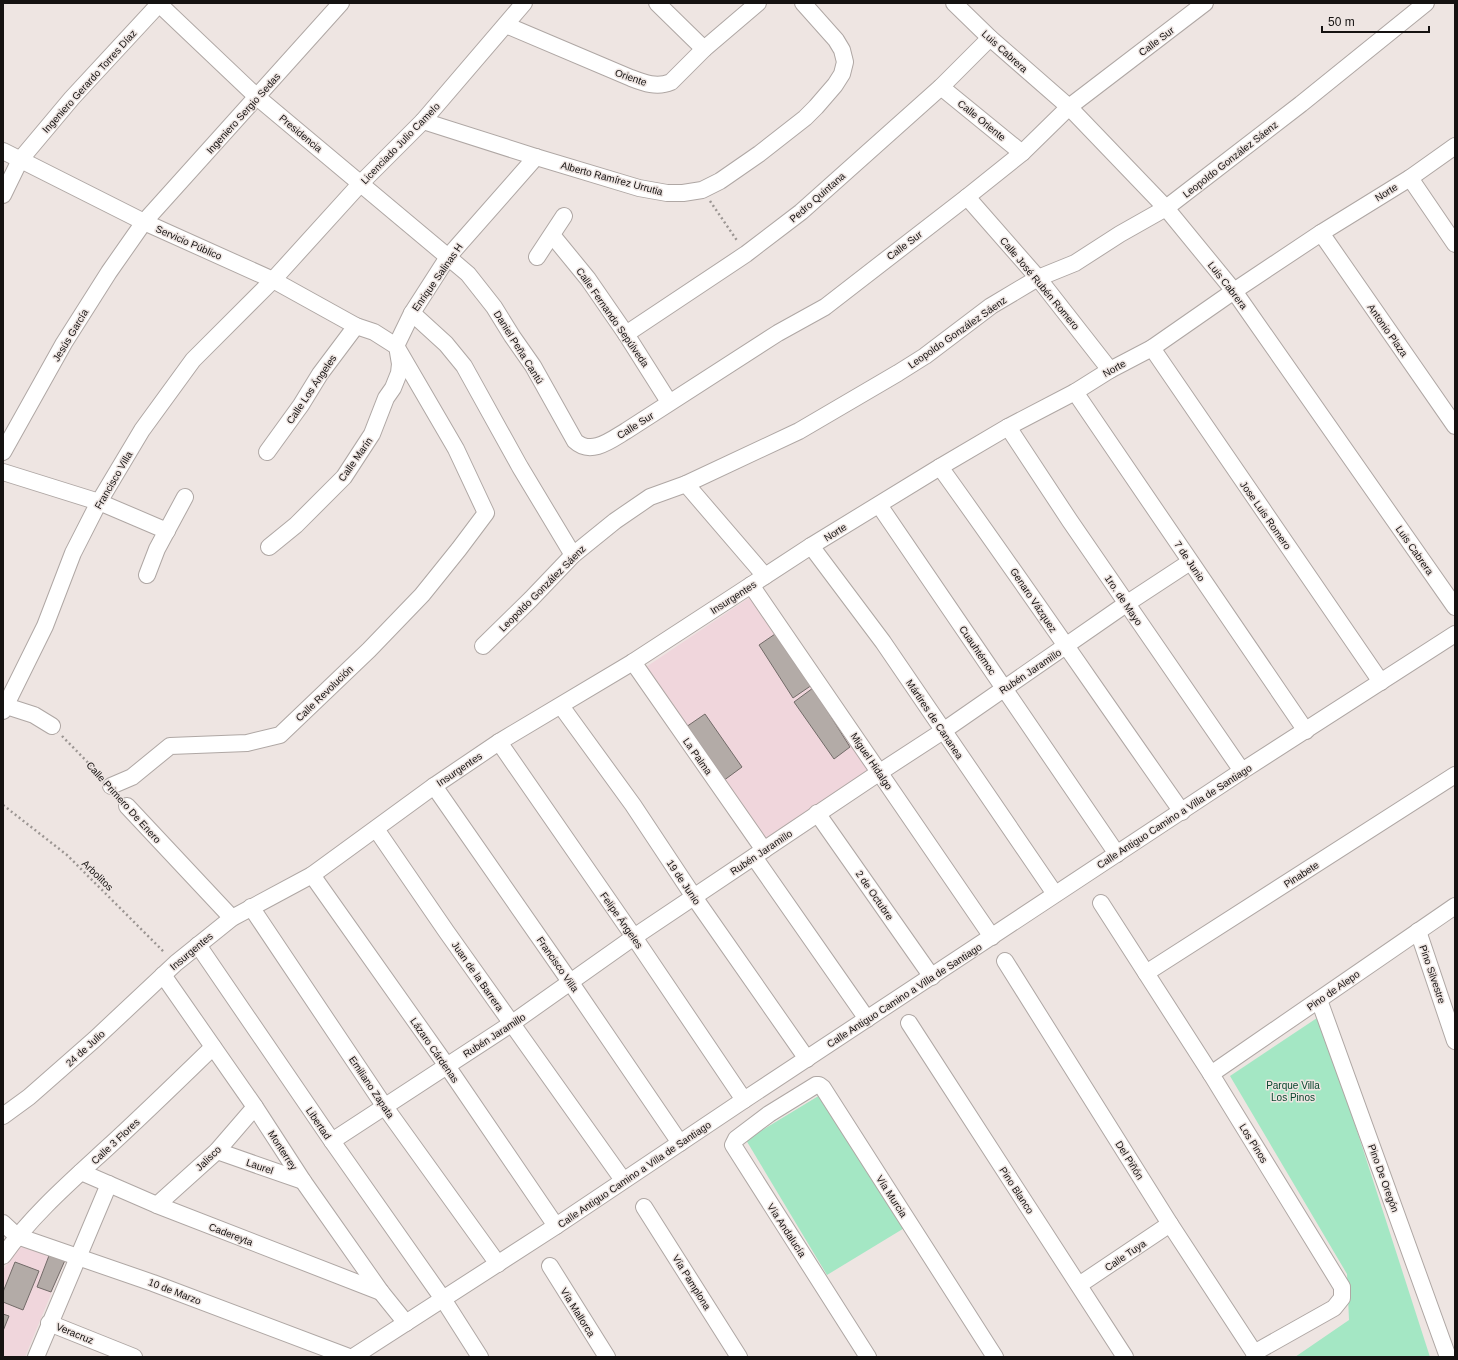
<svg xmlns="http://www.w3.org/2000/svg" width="1458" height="1360" font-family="Helvetica,sans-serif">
	<rect width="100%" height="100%" fill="#eee5e2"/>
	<g fill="#f0d6dc">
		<polygon points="753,595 872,772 767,843 646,667"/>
		<polygon points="20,1243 66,1258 25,1357 3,1357 3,1270"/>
	</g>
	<g fill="#a4e7c4">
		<polygon points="1320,1016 1430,1357 1295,1357 1349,1320 1347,1274 1230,1076"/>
		<polygon points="825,1092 906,1227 827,1275 746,1140"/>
	</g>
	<g fill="#b3aba7" stroke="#726b68">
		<polygon points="778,632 812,685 793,698 759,645"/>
		<polygon points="813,688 850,747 834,759 794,702"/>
		<polygon points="705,714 742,767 723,781 686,727"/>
		<polygon points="50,1253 66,1258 51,1292 37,1287"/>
		<polygon points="15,1262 39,1271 23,1310 3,1302 3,1292"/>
		<polygon points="3,1314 9,1316 3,1331"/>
	</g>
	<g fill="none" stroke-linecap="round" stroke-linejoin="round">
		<defs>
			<g id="minor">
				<path d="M158,3L257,97L448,257L468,274L494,307L512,336L533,366L575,441C591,456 611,440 626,431L778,333L825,307L967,197L1022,153L1069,107L1205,3"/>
				<polyline points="657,3 704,49"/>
				<polyline points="954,3 990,38 1069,107 1166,208 1234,291 1455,607"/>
				<path d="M506,25L631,78C644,83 657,88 671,82L704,49L758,3"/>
				<polyline points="941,87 1022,153"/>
				<polyline points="423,121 536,157 639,188 667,193 683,193 702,190 720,181 759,154 805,118 816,107 835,85 842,74 845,62 842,50 836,40 803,3"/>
				<polyline points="3,151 144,222 273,280 356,326 374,332 396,346 412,313 448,257 536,157"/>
				<polyline points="1410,178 1455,244"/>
				<polyline points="3,195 20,160 72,98 160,3"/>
				<polyline points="967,197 1038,278 1110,370"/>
				<polyline points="1321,233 1455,426"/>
				<polyline points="552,235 588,279 626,334 669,402"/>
				<polyline points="537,257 564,216"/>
				<polyline points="412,313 446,344 464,366 520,467 573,555"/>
				<polyline points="626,334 746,254 801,212 941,87 990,38"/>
				<polyline points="1152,348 1381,682"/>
				<polyline points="1075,392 1306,731"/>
				<polyline points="1008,427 1070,521 1242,771"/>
				<polyline points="3,452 64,343 109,272 144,222 341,3"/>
				<polyline points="267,452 301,405 320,374 356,326"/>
				<path d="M940,467C1022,581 1101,697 1182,812"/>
				<polyline points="3,472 99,502 167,531"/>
				<polyline points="686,484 765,576"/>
				<polyline points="879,505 1117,854"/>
				<polyline points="811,546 883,642 1055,894"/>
				<polyline points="269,547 296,525 344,477 372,434 386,398 393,388 399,373 400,364 398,352"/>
				<polyline points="147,575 157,549 185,497"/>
				<polyline points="751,585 992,937"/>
				<polyline points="483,646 531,599 573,555 615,521 650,497 686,484 799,431 898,373 925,356 991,306 1038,278 1075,263 1120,234 1166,208 1301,104 1426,3"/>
				<polyline points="633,662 764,850"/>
				<polyline points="3,705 34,715 52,726"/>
				<polyline points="561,706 633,805 694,897 807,1059"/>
				<polyline points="3,711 45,626 73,553 99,502 142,430 193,360 273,280 361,183 423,121 524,3"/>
				<polyline points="499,742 634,937 744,1100"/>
				<polyline points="111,786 132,777 170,746 247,743 280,735 369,650 422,595 459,549 486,513 456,449 396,346"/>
				<polyline points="434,786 571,983 680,1143"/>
				<polyline points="127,806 232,918"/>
				<polyline points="817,813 932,977"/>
				<polyline points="376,829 446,931 623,1180"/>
				<polyline points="754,857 867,1019"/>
				<polyline points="312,875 447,1066 556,1226"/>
				<polyline points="1101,903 1211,1074 1342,1287 1342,1298 1334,1308 1254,1353"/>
				<polyline points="251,907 385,1107 498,1264"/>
				<polyline points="1418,931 1455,1041"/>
				<polyline points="198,945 332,1141 443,1299 480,1357"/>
				<polyline points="1005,961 1170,1224 1257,1357"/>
				<polyline points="1146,973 1455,775"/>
				<polyline points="163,975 255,1107 303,1181 381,1292 406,1323"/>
				<polyline points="1319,1000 1448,1357"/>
				<polyline points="909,1023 1125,1357"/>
				<polyline points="1211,1074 1455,906"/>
				<polyline points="3,1116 29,1097 95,1039 176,963 232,918 312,875 434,786 499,742 633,662 811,546 940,467 1008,427 1075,392 1110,370 1152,348 1234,291 1321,233 1410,178 1455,146"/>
				<polyline points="332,1141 511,1024 634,937 880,772 943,731 1126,604 1190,562"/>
				<polyline points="217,1151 303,1181"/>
				<polyline points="81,1172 157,1205 381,1292"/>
				<polyline points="157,1205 217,1151 255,1107"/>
				<polyline points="644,1207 739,1357"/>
				<polyline points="3,1223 17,1236 153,1283 349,1357"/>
				<path d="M3,1256C30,1217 70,1182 106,1149C142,1116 178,1081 213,1047"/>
				<polyline points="550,1266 607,1357"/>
				<polyline points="1079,1285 1170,1224"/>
				<polyline points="49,1323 134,1357"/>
				<polyline points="36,1357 109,1184"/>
				<polyline points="353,1357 556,1226 744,1100 1242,771 1455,634"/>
				<polyline points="868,1357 733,1145 736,1139 769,1114 816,1085 819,1085 823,1088 995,1357"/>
			</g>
		</defs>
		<use href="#minor" stroke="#afa7a4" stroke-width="18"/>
		<g stroke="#9c9693" stroke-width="2.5" stroke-dasharray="2 3" stroke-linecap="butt">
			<polyline points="710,201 738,242"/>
			<polyline points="62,736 102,777"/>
			<polyline points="3,805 67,855 165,953"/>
		</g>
		<use href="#minor" stroke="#fff" stroke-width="16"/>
	</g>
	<g text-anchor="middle" stroke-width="3" stroke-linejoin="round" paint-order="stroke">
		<g font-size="10" fill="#151211" stroke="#eee5e2">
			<text transform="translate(1156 41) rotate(-37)" y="4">Calle Sur</text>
			<text transform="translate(1005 51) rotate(42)" y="4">Luis Cabrera</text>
			<text transform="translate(631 77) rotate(19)" y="4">Oriente</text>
			<text transform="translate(89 81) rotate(-48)" y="4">Ingeniero Gerardo Torres Díaz</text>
			<text transform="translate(243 113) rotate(-48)" y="4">Ingeniero Sergio Sedas</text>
			<text transform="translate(982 120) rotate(39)" y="4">Calle Oriente</text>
			<text transform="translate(301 133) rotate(40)" y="4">Presidencia</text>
			<text transform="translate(400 143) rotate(-46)" y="4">Licenciado Julio Camelo</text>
			<text transform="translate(1230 159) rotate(-38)" y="4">Leopoldo González Sáenz</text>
			<text transform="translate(612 178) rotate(15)" y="4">Alberto Ramírez Urrutia</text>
			<text transform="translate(1386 192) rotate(-32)" y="4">Norte</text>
			<text transform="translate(817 197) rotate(-41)" y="4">Pedro Quintana</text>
			<text transform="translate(189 242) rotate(24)" y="4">Servicio Público</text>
			<text transform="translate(904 245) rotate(-37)" y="4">Calle Sur</text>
			<text transform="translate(437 277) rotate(-55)" y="4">Enrique Salinas H</text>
			<text transform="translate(1040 283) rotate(50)" y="4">Calle José Rubén Romero</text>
			<text transform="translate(1228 285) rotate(52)" y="4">Luis Cabrera</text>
			<text transform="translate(613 317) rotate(55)" y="4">Calle Fernando Sepúlveda</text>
			<text transform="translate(1388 330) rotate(55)" y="4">Antonio Plaza</text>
			<text transform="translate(957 332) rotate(-35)" y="4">Leopoldo González Sáenz</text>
			<text transform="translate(70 335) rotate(-59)" y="4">Jesús García</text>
			<text transform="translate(519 347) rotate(58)" y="4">Daniel Peña Cantú</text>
			<text transform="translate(1114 368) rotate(-29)" y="4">Norte</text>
			<text transform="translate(311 389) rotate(-56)" y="4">Calle Los Ángeles</text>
			<text transform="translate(635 425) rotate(-32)" y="4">Calle Sur</text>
			<text transform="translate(355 459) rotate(-55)" y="4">Calle Marín</text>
			<text transform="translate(113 480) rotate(-60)" y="4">Francisco Villa</text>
			<text transform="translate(1266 515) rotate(55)" y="4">Jose Luis Romero</text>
			<text transform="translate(835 532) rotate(-32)" y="4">Norte</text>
			<text transform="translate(1415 550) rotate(55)" y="4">Luis Cabrera</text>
			<text transform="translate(1190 561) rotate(56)" y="4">7 de Junio</text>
			<text transform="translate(542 588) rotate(-45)" y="4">Leopoldo González Sáenz</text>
			<text transform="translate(733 597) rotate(-33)" y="4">Insurgentes</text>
			<text transform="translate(1034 600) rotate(56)" y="4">Genaro Vázquez</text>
			<text transform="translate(1124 600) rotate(56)" y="4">1ro. de Mayo</text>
			<text transform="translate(978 650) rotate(56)" y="4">Cuauhtémoc</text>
			<text transform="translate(1030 671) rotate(-34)" y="4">Rubén Jaramillo</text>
			<text transform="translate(324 693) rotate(-44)" y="4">Calle Revolución</text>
			<text transform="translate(935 719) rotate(56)" y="4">Mártires de Cananea</text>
			<text transform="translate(698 756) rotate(55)" y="4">La Palma</text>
			<text transform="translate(872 761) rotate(56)" y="4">Miguel Hidalgo</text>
			<text transform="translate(459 769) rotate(-34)" y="4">Insurgentes</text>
			<text transform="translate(124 802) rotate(48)" y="4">Calle Primero De Enero</text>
			<text transform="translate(1174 816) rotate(-33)" y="4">Calle Antiguo Camino a Villa de Santiago</text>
			<text transform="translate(761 852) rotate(-34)" y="4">Rubén Jaramillo</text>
			<text transform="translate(1301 874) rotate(-33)" y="4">Pinabete</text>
			<text transform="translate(98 875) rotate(44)" y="4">Arbolitos</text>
			<text transform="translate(684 882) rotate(56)" y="4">19 de Junio</text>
			<text transform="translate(875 895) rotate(55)" y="4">2 de Octubre</text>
			<text transform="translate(622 920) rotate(55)" y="4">Felipe Ángeles</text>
			<text transform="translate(191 951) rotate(-40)" y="4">Insurgentes</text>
			<text transform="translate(558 964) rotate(55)" y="4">Francisco Villa</text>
			<text transform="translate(1433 974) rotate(71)" y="4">Pino Silvestre</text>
			<text transform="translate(478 976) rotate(55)" y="4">Juan de la Barrera</text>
			<text transform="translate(1333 990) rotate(-35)" y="4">Pino de Alepo</text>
			<text transform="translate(904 995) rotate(-33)" y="4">Calle Antiguo Camino a Villa de Santiago</text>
			<text transform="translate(494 1035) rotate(-33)" y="4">Rubén Jaramillo</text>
			<text transform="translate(85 1048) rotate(-42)" y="4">24 de Julio</text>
			<text transform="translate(435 1050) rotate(55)" y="4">Lázaro Cárdenas</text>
			<text transform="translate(372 1087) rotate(56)" y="4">Emiliano Zapata</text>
			<text transform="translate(319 1123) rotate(56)" y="4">Libertad</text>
			<text transform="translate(115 1141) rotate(-43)" y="4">Calle 3 Flores</text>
			<text transform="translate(1254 1143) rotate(58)" y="4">Los Pinos</text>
			<text transform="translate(283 1150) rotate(57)" y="4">Monterrey</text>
			<text transform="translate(208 1158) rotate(-44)" y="4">Jalisco</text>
			<text transform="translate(1130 1160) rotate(58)" y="4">Del Piñón</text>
			<text transform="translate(260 1166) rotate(19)" y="4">Laurel</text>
			<text transform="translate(634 1174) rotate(-34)" y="4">Calle Antiguo Camino a Villa de Santiago</text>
			<text transform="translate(1384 1178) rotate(70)" y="4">Pino De Oregón</text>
			<text transform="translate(1017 1190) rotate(57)" y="4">Pino Blanco</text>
			<text transform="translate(892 1196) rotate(57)" y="4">Vía Murcia</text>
			<text transform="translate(787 1230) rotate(57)" y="4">Vía Andalucía</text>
			<text transform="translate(231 1234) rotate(21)" y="4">Cadereyta</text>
			<text transform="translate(1125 1255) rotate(-34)" y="4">Calle Tuya</text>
			<text transform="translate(692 1282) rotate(58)" y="4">Vía Pamplona</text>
			<text transform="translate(175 1291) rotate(21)" y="4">10 de Marzo</text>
			<text transform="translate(578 1312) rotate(58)" y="4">Vía Mallorca</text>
			<text transform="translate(75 1333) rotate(22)" y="4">Veracruz</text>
		</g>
		<g font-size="10" fill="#06442c" stroke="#eee5e2">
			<text x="1293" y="1089">Parque Villa<tspan x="1293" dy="12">Los Pinos</tspan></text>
		</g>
	</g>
	<rect width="1458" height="1360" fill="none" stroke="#151211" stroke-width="8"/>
	<path d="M1322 26v6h107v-6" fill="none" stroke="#151211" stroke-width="2"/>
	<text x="1328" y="26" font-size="12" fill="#151211" stroke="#eee5e2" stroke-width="3" paint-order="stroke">50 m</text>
</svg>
